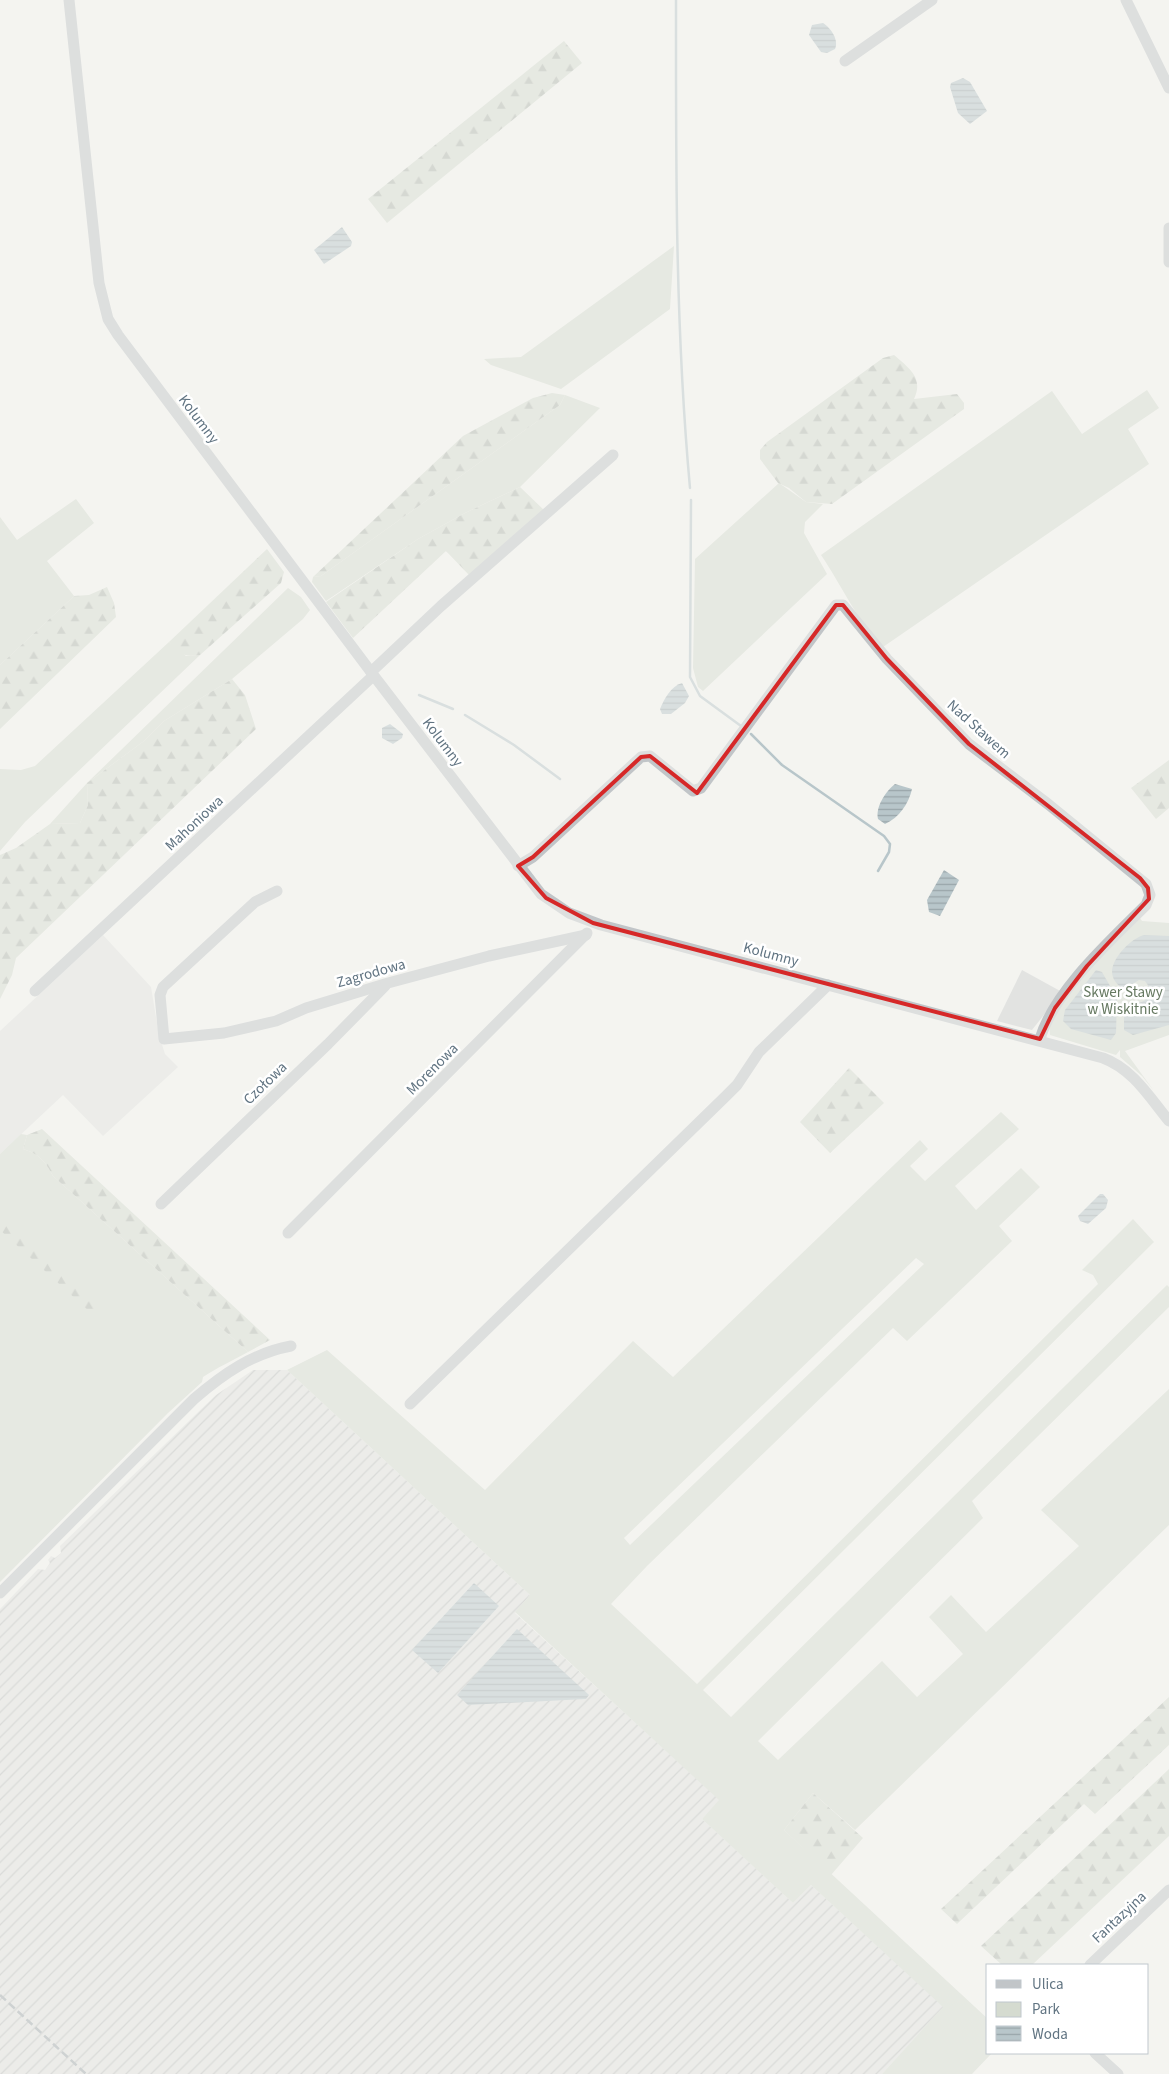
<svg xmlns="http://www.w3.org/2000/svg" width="1169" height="2074" font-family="'Source Sans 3',sans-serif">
	<defs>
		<pattern id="industrial-furrows" width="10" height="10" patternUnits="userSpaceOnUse" patternTransform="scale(1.25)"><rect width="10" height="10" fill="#e2e3e1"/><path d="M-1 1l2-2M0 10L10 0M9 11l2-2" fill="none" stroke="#bbbdbc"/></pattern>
		<pattern id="forest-firs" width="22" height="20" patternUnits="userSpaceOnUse" patternTransform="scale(1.25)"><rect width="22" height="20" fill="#d5dbd0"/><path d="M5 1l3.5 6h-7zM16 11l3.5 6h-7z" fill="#b0b6ae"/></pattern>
		<pattern id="water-rules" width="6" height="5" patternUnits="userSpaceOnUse" patternTransform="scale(1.25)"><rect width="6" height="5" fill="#b8c6ca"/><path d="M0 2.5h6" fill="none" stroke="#99a5a9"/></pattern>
	</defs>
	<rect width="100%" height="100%" fill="#f4f4f0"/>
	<g fill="#e2e3e1">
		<polygon points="103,935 151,987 159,1035 165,1054 178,1067 103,1136 63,1095 0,1154 0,1031"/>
		<polygon points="1022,970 1062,992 1032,1030 997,1021"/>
	</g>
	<polygon fill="url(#industrial-furrows)" points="253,1370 287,1370 530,1595 515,1613 720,1800 702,1819 750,1863 793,1903 811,1885 944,2007 882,2074 0,2074 0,1609 38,1569 45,1570 50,1563 48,1560 51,1556 55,1558 61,1553 60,1546 195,1415 216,1395"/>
	<g fill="#d5dbd0" fill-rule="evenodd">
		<polygon points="674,246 670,309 561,389 491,365 484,359 521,357"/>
		<path d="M1147,390L1159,408L1128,429L1149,464L883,647C856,619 842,586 821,555L1052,391L1082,434Z"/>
		<polygon points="565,395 600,408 520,487 465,513 418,539 326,601 312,582 313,577 321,576 560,405"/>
		<polygon points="779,483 806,502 823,504 805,522 804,533 827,574 703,691 698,687 693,668 695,559"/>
		<polygon points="76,499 94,523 47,561 74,596 0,665 0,517 17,540"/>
		<polygon points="288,588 301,597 310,610 303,619 232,679 164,721 144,741 87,783 88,805 80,823 50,824 87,783"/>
		<polygon points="169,642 186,656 200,655 25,822 0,851 0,769 21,770 35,766"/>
		<polygon points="1140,918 1142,921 1169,923 1169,1035 1125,1051 1154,1091 1142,1076 1120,1057 1120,1050 1116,1055 1050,1035 1049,1022 1085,971"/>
		<path d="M1001,1112L1019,1129L955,1186L976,1210L1021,1168L1040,1187L999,1226L1012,1241L907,1341L893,1328L647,1566L611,1604L697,1684L1098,1284L1093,1275L1082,1270L1133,1219L1154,1242L703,1690L731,1717L1167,1285L1169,1287V1307L972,1501L983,1518L758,1741L778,1760L882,1661L917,1697L963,1654L929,1617L951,1595L986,1632L1079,1546L1041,1510L1169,1389V1525L855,1830L813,1793L784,1830L988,2019V2053H992L972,2074H882L943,2007L811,1885L793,1903L702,1819L719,1800L515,1612L530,1595L287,1370L327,1350L485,1490L633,1341L673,1377L920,1140L928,1149L910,1166L925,1181ZM916,1258L924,1264L630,1545L624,1538Z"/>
		<path d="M21,1134L27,1135L23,1149C39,1154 45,1161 53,1176L248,1352C232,1361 218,1367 203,1377L202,1382L168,1413L0,1582V1154Z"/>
	</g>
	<g fill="url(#forest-firs)">
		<polygon points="564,41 582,63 387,223 368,199"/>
		<path d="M894,355C909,368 924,378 914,399L957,394L964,403V409L832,504L806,502L789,488L778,483L760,459V450L767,442L883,358Z"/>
		<polygon points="552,393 565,395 560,405 321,576 313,577 463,436 533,398"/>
		<polygon points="520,487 545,511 469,575 446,551 353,638 326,602 418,539 465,513"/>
		<path d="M267,549L284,572L281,583L200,655C183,657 181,655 169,642Z"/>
		<polygon points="107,587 114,603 116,617 0,729 0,665 74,596 89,595"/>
		<polygon points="232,679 245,695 256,729 16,958 12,975 0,999 0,855 16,848 50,824 80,823 88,805 87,783 144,741 164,721"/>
		<polygon points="1169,760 1169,808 1156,819 1131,788"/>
		<polygon points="849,1068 884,1103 830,1153 800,1122"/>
		<path d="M42,1129L270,1340L248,1352L53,1176C45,1161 39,1154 23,1149L27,1135Z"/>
		<polygon points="0,1213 99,1304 91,1313 0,1230"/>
		<polygon points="1169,1697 1169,1745 1095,1814 1084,1804 957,1924 941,1909"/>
		<polygon points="1169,1769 1169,1836 1032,1965 1002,1965 981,1946"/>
		<polygon points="813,1793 863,1838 831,1875 784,1830"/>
	</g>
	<g fill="url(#water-rules)">
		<path d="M823,23C831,28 839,40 835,49L827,53L821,52L809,35L812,25Z"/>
		<polygon points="963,78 970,82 987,111 970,124 958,113 950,87 951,83"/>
		<polygon points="342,227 352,242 351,246 324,264 314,250"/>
		<path d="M682,683L689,696L685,703L671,714H662L660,709C664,699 671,686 682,683Z"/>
		<polygon points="390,724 403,734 402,738 393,744 382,738 382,728"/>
		<path d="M895,784L912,789C909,803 899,818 885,824L878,819C875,807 886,791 895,784Z"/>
		<polygon points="944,870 959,880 940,916 929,912 927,900"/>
		<path d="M1144,935L1169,936V1025L1133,1035L1124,1030V1005L1126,1003C1141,1005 1159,999 1145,981L1139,980L1123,990C1120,986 1114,982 1113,977C1107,962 1131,938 1144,935Z"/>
		<polygon points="1096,970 1102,972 1117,998 1116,1033 1111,1040 1071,1029 1063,1021 1065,1010"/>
		<polygon points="1100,1194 1103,1194 1108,1200 1106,1208 1088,1224 1080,1221 1078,1216"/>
		<polygon points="474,1583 499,1606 438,1673 412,1650"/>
		<polygon points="517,1629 589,1695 586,1699 468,1705 457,1695"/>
	</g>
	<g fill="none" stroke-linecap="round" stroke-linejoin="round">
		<g stroke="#b8c6ca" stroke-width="2.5">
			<path d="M676,0C676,164 675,324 690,488"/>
			<polyline points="691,500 690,677 700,696 741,726"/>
			<polyline points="419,695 453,709"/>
			<polyline points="465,715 514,745 560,779"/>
			<polyline points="751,734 782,765 884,836 890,844 889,852 878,871"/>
		</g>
		<g stroke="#c1c5c8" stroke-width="11">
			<path d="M69,0L99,283L108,319L118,335L371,672L541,894L569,913L601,925L1103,1058C1133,1069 1150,1098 1169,1121"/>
			<polyline points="1126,0 1169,88"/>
			<polyline points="845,61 932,0"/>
			<polyline points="1169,228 1169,262"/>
			<polyline points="371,672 441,606 613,455"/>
			<path d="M518,866L533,857L641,757L650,756L693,791L701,788L836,605H843L887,659L969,744L1048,804L1146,884L1150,895L1146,905C1111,940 1054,991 1040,1039"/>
			<polyline points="277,891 255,902 163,987 160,995 164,1039 224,1033 276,1021 306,1008 388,983 489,956 586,935"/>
			<polyline points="35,991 373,676"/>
			<polyline points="161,1204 328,1044 385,986"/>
			<polyline points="288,1233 587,933"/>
			<polyline points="410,1404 726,1096 737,1085 759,1052 828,985"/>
			<path d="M0,1593L194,1399C223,1374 253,1353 291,1346"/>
			<polyline points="1090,1965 1169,1890"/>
			<polyline points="1095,2053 1118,2074"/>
		</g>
		<polyline stroke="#a1a8ad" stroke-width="2.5" stroke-dasharray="8 4" stroke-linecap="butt" points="0,1995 86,2074"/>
	</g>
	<path d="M0 0H1169V2074H0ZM836,605H843L887,659L969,744L1140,878L1148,888L1149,899L1087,966L1055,1008L1040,1039L593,923L546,898L518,866L533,857L641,757L650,756L697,793Z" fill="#f4f4f0" fill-opacity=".55" fill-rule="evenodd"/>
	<path fill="none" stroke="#d62828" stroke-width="4" stroke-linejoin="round" d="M836,605H843L887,659L969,744L1140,878L1148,888L1149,899L1087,966L1055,1008L1040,1039L593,923L546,898L518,866L533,857L641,757L650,756L697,793Z"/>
	<g text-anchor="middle" stroke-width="5" stroke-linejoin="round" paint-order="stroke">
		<g font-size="15" fill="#617482" stroke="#fff">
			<text transform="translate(199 419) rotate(53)" y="5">Kolumny</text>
			<text transform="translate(979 729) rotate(42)" y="5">Nad Stawem</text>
			<text transform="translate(443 742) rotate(53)" y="5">Kolumny</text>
			<text transform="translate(194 823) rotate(-43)" y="5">Mahoniowa</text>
			<text transform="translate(771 954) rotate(15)" y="5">Kolumny</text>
			<text transform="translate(371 973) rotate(-16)" y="5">Zagrodowa</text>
			<text transform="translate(432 1069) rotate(-45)" y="5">Morenowa</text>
			<text transform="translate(265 1083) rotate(-44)" y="5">Czołowa</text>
			<text transform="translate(1119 1917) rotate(-43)" y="5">Fantazyjna</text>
		</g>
		<g font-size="15" fill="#667961" stroke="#fff">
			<text x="1123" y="997">Skwer Stawy<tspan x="1123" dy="17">w Wiskitnie</tspan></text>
		</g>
	</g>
	<rect x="986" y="1964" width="162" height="90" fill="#ffffff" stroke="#c0c7cd"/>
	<rect x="996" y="1980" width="25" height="8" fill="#c1c5c8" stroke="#c0c7cd"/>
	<text x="1032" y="1989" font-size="15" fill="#617482">Ulica</text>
	<rect x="996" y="2002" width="25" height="15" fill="#d5dbd0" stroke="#c0c7cd"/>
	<text x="1032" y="2014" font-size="15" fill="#617482">Park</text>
	<rect x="996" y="2026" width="25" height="15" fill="url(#water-rules)" stroke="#c0c7cd"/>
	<text x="1032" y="2039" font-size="15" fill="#617482">Woda</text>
</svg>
